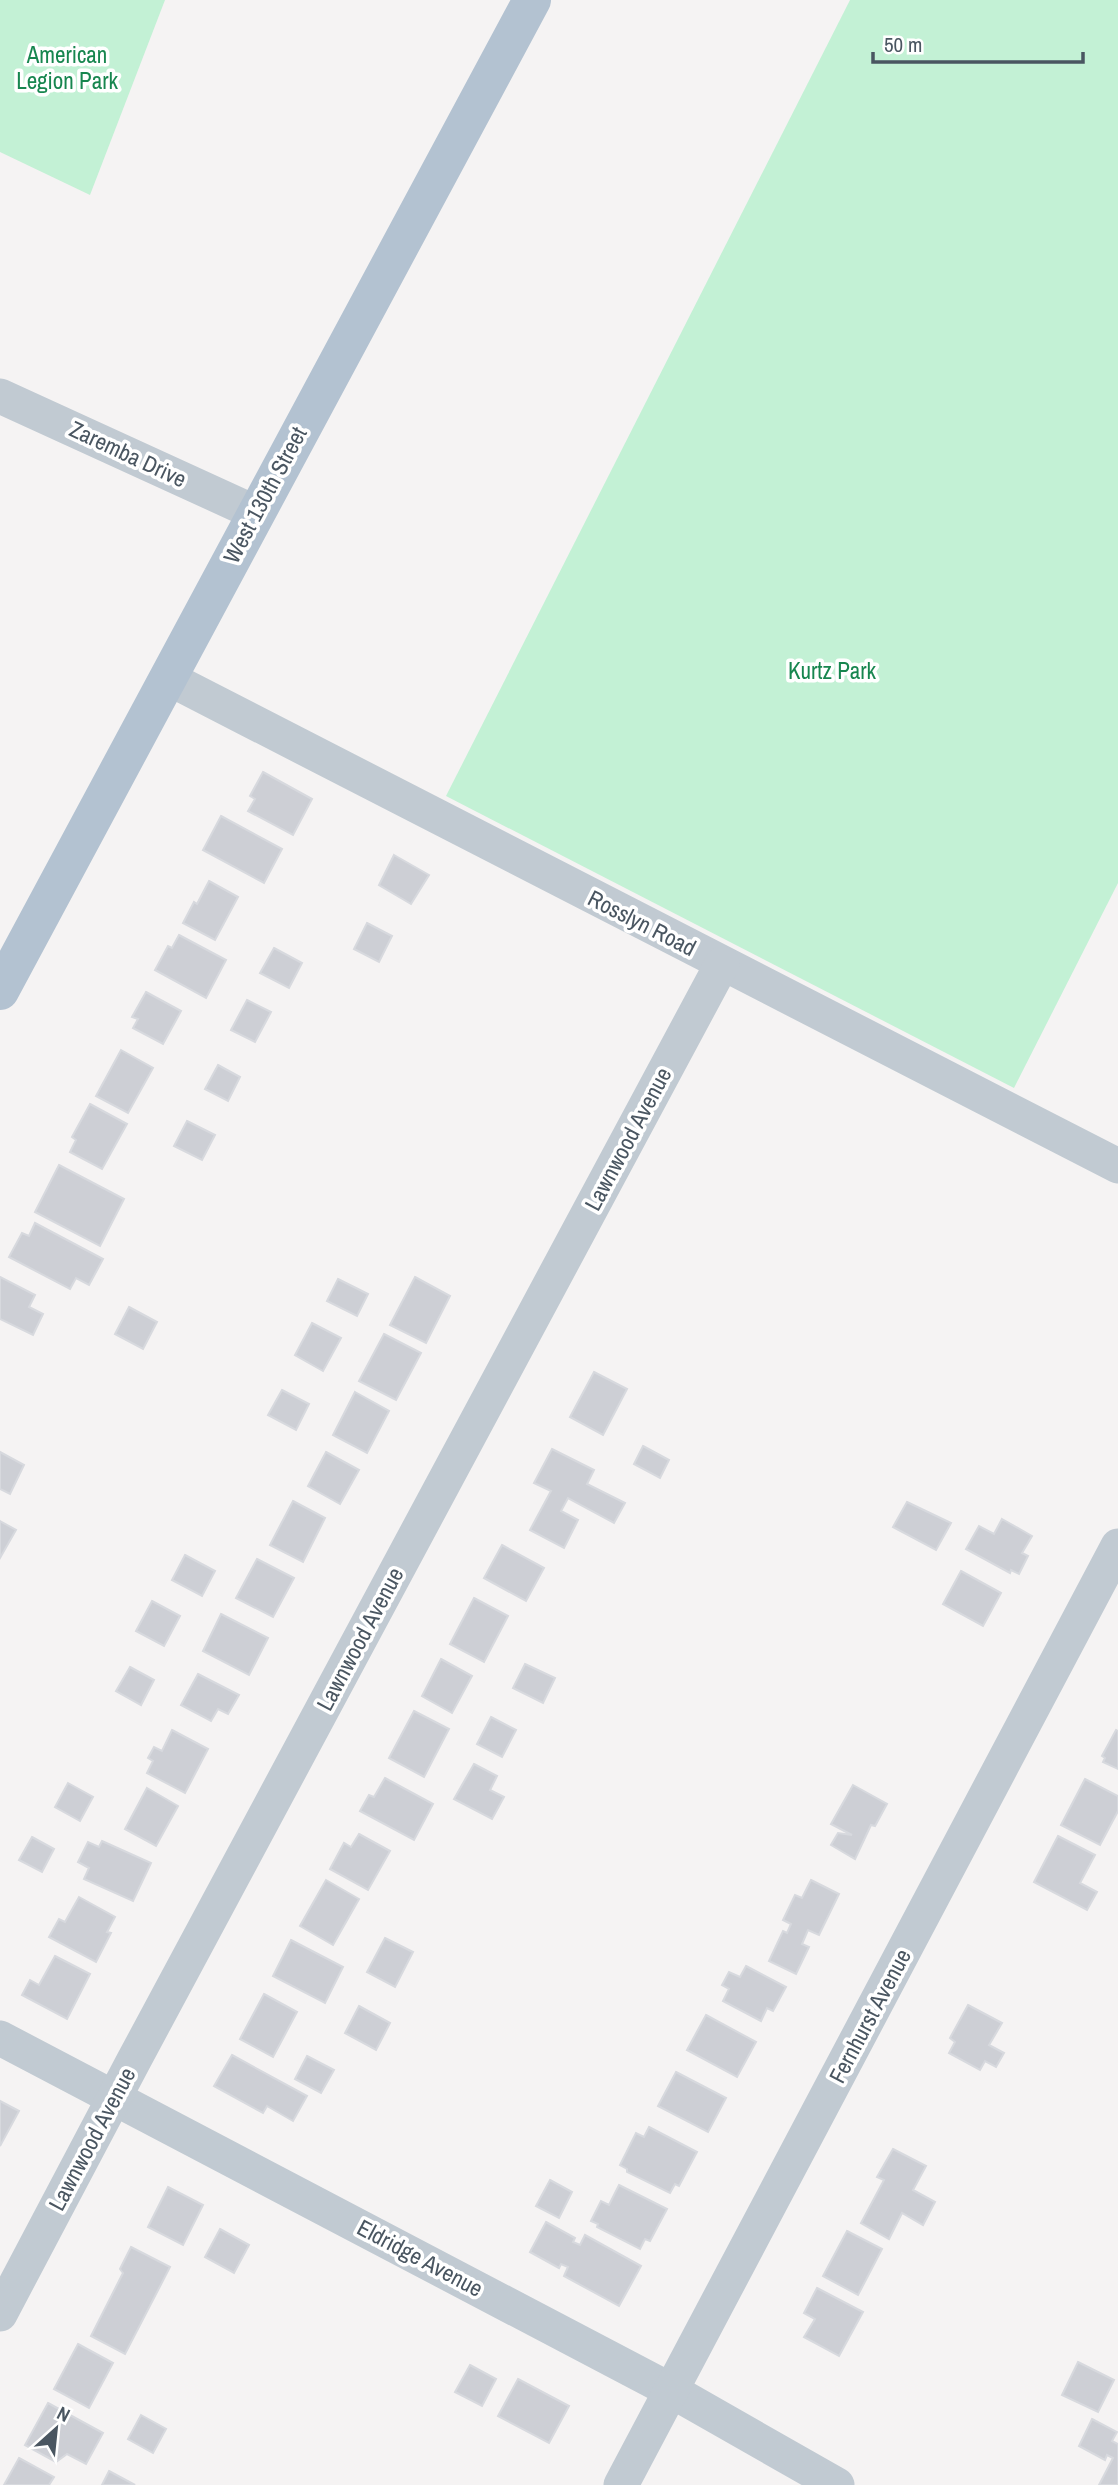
<svg xmlns="http://www.w3.org/2000/svg" width="1118" height="2485" font-family="'Archivo Narrow',sans-serif">
	<rect width="100%" height="100%" fill="#f5f3f3"/>
	<g fill="#c3f1d5">
		<polygon points="0,0 165,0 90,195 0,152"/>
		<polygon points="850,0 1118,0 1118,883 1014,1088 446,796"/>
	</g>
	<g fill="#cdcfd5" stroke="#d7d9de" stroke-width="2">
		<polygon points="263,772 312,799 293,835 248,811 255,799 250,796"/>
		<polygon points="221,816 282,849 264,883 203,850"/>
		<polygon points="394,855 429,875 411,904 379,885"/>
		<polygon points="209,881 238,897 215,940 183,923 194,902 197,904"/>
		<polygon points="367,923 392,936 379,962 354,949"/>
		<polygon points="179,935 226,960 206,998 155,970 168,946 172,948"/>
		<polygon points="274,948 302,963 289,988 260,973"/>
		<polygon points="146,992 181,1011 163,1044 133,1028 138,1019 132,1017"/>
		<polygon points="247,1000 271,1012 255,1042 231,1030"/>
		<polygon points="121,1050 153,1068 128,1113 96,1096"/>
		<polygon points="218,1065 240,1077 228,1101 205,1089"/>
		<polygon points="90,1104 127,1124 102,1169 70,1152 76,1140 72,1137"/>
		<polygon points="187,1121 215,1135 202,1160 174,1146"/>
		<polygon points="59,1165 124,1199 100,1246 35,1212"/>
		<polygon points="35,1223 103,1259 89,1285 76,1278 70,1289 9,1257 22,1233 29,1236"/>
		<polygon points="0,1277 35,1295 29,1307 43,1314 33,1335 0,1319"/>
		<polygon points="415,1277 450,1296 426,1343 390,1325"/>
		<polygon points="338,1279 368,1294 357,1316 327,1301"/>
		<polygon points="129,1307 157,1322 143,1349 115,1334"/>
		<polygon points="312,1323 341,1338 323,1371 295,1355"/>
		<polygon points="384,1334 421,1353 396,1400 359,1381"/>
		<polygon points="594,1372 627,1389 603,1435 570,1417"/>
		<polygon points="282,1390 309,1404 296,1430 268,1415"/>
		<polygon points="355,1392 389,1411 367,1453 333,1435"/>
		<polygon points="643,1446 669,1460 660,1478 634,1464"/>
		<polygon points="552,1449 594,1470 587,1484 625,1503 614,1523 568,1498 561,1511 578,1520 564,1548 530,1530 551,1491 534,1483"/>
		<polygon points="0,1452 24,1465 10,1494 0,1489"/>
		<polygon points="326,1452 359,1470 340,1504 308,1486"/>
		<polygon points="293,1501 325,1518 303,1562 270,1545"/>
		<polygon points="907,1502 951,1523 936,1550 893,1527"/>
		<polygon points="1002,1519 1032,1536 1022,1553 1028,1556 1019,1574 1011,1570 1010,1573 966,1549 979,1526 994,1534"/>
		<polygon points="0,1521 16,1530 0,1558"/>
		<polygon points="502,1545 544,1568 526,1601 484,1578"/>
		<polygon points="185,1555 215,1571 202,1596 172,1580"/>
		<polygon points="257,1559 294,1578 273,1617 236,1598"/>
		<polygon points="961,1571 1001,1593 983,1626 943,1604"/>
		<polygon points="474,1598 508,1616 484,1662 450,1644"/>
		<polygon points="152,1601 180,1616 164,1646 136,1631"/>
		<polygon points="221,1614 268,1638 249,1675 203,1651"/>
		<polygon points="441,1659 472,1676 452,1713 422,1696"/>
		<polygon points="525,1664 555,1678 543,1703 513,1688"/>
		<polygon points="130,1667 154,1680 141,1705 116,1691"/>
		<polygon points="198,1674 239,1695 228,1714 218,1709 211,1721 181,1705"/>
		<polygon points="414,1711 449,1729 424,1777 389,1758"/>
		<polygon points="491,1717 516,1730 502,1757 477,1744"/>
		<polygon points="172,1730 208,1749 185,1793 147,1773 153,1761 148,1758 154,1747 162,1751"/>
		<polygon points="1116,1730 1118,1731 1118,1769 1103,1762 1105,1758 1102,1756"/>
		<polygon points="474,1764 497,1776 490,1790 504,1797 492,1819 454,1799"/>
		<polygon points="385,1778 433,1804 414,1840 360,1811 369,1795 374,1797"/>
		<polygon points="1085,1779 1118,1796 1118,1811 1100,1845 1061,1825"/>
		<polygon points="68,1783 93,1797 80,1821 55,1807"/>
		<polygon points="853,1785 887,1804 875,1826 871,1825 855,1859 831,1845 838,1833 852,1835 831,1824"/>
		<polygon points="147,1788 178,1806 156,1846 125,1829"/>
		<polygon points="359,1834 390,1851 368,1890 330,1869 344,1843 351,1847"/>
		<polygon points="1058,1836 1095,1855 1080,1883 1097,1892 1087,1910 1034,1882"/>
		<polygon points="32,1837 54,1849 42,1872 19,1860"/>
		<polygon points="102,1841 151,1863 133,1901 84,1879 89,1868 78,1862 88,1842 99,1847"/>
		<polygon points="326,1880 359,1899 333,1945 300,1926"/>
		<polygon points="811,1880 839,1894 819,1935 808,1930 802,1944 809,1947 796,1974 769,1961 783,1931 787,1933 791,1924 783,1920 795,1895 802,1898"/>
		<polygon points="79,1897 115,1917 107,1932 111,1933 96,1962 49,1937 59,1919 65,1922"/>
		<polygon points="385,1938 413,1952 395,1987 367,1972"/>
		<polygon points="291,1940 343,1967 325,2003 273,1976"/>
		<polygon points="55,1956 90,1974 67,2019 22,1995 30,1980 39,1985"/>
		<polygon points="746,1966 786,1987 773,2011 767,2008 761,2021 723,2001 729,1989 722,1985 729,1972 740,1977"/>
		<polygon points="264,1994 297,2012 273,2057 240,2039"/>
		<polygon points="968,2005 1002,2023 989,2045 1004,2053 996,2067 985,2061 980,2070 949,2053 955,2042 950,2038"/>
		<polygon points="359,2006 390,2023 376,2050 345,2033"/>
		<polygon points="706,2015 756,2042 737,2077 687,2050"/>
		<polygon points="232,2055 307,2096 293,2121 267,2106 263,2113 214,2086"/>
		<polygon points="307,2056 334,2070 321,2093 295,2079"/>
		<polygon points="676,2072 726,2098 708,2132 658,2106"/>
		<polygon points="0,2101 19,2111 0,2146"/>
		<polygon points="649,2127 697,2152 679,2186 675,2184 670,2193 627,2172 627,2169 620,2165 636,2133 644,2137"/>
		<polygon points="893,2149 926,2166 913,2190 935,2202 923,2225 902,2213 889,2239 861,2223 884,2180 877,2177"/>
		<polygon points="550,2180 572,2192 559,2218 536,2206"/>
		<polygon points="619,2185 667,2209 650,2241 645,2239 640,2249 597,2227 598,2224 591,2221 601,2201 609,2205"/>
		<polygon points="168,2187 203,2205 183,2245 148,2227"/>
		<polygon points="546,2222 575,2238 573,2242 580,2245 585,2235 641,2266 619,2306 564,2276 568,2267 561,2264 559,2268 530,2252"/>
		<polygon points="220,2229 249,2245 234,2273 205,2257"/>
		<polygon points="847,2231 882,2249 858,2295 823,2276"/>
		<polygon points="131,2247 170,2267 125,2354 91,2336 123,2273 120,2269"/>
		<polygon points="817,2288 863,2312 839,2356 804,2337 815,2319 804,2313"/>
		<polygon points="78,2344 113,2363 89,2408 54,2389"/>
		<polygon points="1078,2362 1114,2380 1098,2412 1062,2395"/>
		<polygon points="470,2365 496,2379 482,2406 455,2392"/>
		<polygon points="518,2379 569,2406 549,2443 498,2416"/>
		<polygon points="48,2403 103,2433 86,2464 67,2454 56,2462 25,2445"/>
		<polygon points="141,2415 166,2429 153,2453 128,2439"/>
		<polygon points="1092,2419 1117,2432 1112,2441 1118,2444 1118,2485 1099,2485 1113,2458 1107,2455 1105,2460 1079,2446"/>
		<polygon points="19,2458 54,2477 49,2485 4,2485"/>
		<polygon points="109,2471 135,2485 102,2485"/>
	</g>
	<g fill="none" stroke-linecap="round" stroke-linejoin="round">
		<g stroke="#c1cad2" stroke-width="35">
			<polyline points="0,396 256,513"/>
			<polyline points="168,678 1118,1166"/>
			<polyline points="0,2038 672,2391 837,2485"/>
			<polyline points="0,2314 133,2062 722,964"/>
			<polyline points="621,2485 1118,1546"/>
		</g>
		<polyline stroke="#b3c2d1" stroke-width="38" points="0,991 532,0"/>
	</g>
	<g text-anchor="middle" stroke-width="7" stroke-linejoin="round" paint-order="stroke">
		<g font-size="23" fill="#17864f" stroke="#fff">
			<text x="67" y="63">American<tspan x="67" dy="26">Legion Park</tspan></text>
			<text x="832" y="679">Kurtz Park</text>
		</g>
		<g font-size="23" fill="#4a5661" stroke="#fff">
			<text transform="translate(128 454) rotate(25)" y="8">Zaremba Drive</text>
			<text transform="translate(265 495) rotate(-62)" y="8">West 130th Street</text>
			<text transform="translate(642 923) rotate(27)" y="8">Rosslyn Road</text>
			<text transform="translate(628 1139) rotate(-62)" y="8">Lawnwood Avenue</text>
			<text transform="translate(360 1639) rotate(-62)" y="8">Lawnwood Avenue</text>
			<text transform="translate(870 2016) rotate(-62)" y="8">Fernhurst Avenue</text>
			<text transform="translate(92 2139) rotate(-62)" y="8">Lawnwood Avenue</text>
			<text transform="translate(420 2258) rotate(28)" y="8">Eldridge Avenue</text>
		</g>
	</g>
	<g transform="translate(56 2429) rotate(27)" stroke="#ffffff" stroke-width="5" paint-order="stroke">
	<path d="M0-5L12 26L0 18L-12 26Z" fill="#4a5661"/>
	<text y="-10" font-size="19" font-weight="bold" text-anchor="middle" fill="#4a5661">N</text>
	</g>
	<path d="M873 52v10h210v-10" fill="none" stroke="#4a5661" stroke-width="3.5"/>
	<text x="884" y="52" font-size="21" fill="#4a5661" stroke="#ffffff" stroke-width="5" paint-order="stroke">50 m</text>
</svg>
